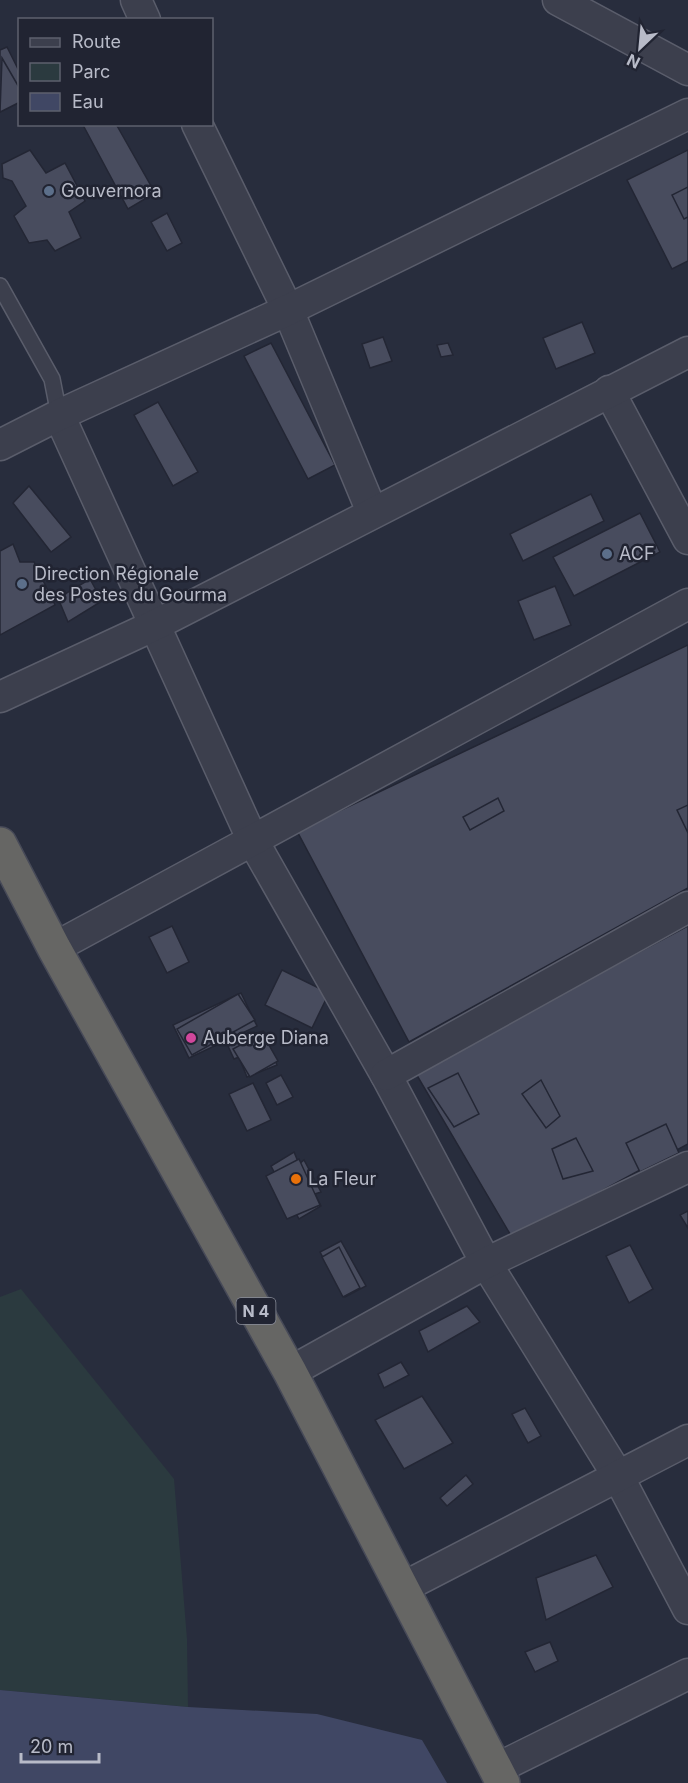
<svg xmlns="http://www.w3.org/2000/svg" width="688" height="1783" font-family="Inter,sans-serif">
	<rect width="100%" height="100%" fill="#282d3d"/>
	<polygon fill="#2b3a3f" points="21,1289 174,1479 187,1639 188,1707 0,1690 0,1297"/>
	<polygon fill="#404764" points="0,1690 188,1707 317,1714 422,1740 447,1783 0,1783"/>
	<g fill="#484c5e" stroke="#232634" stroke-width="1.5">
		<polygon points="7,47 20,73 20,102 0,112 0,50"/>
		<polygon points="2,58 20,89 20,102 0,112"/>
		<polygon points="116,124 155,193 128,209 83,125"/>
		<polygon points="30,150 46,173 65,163 85,201 69,212 81,238 55,251 47,240 29,243 14,216 26,206 12,181 3,178 2,164"/>
		<polygon points="688,150 688,261 672,269 627,180"/>
		<polygon points="688,187 688,217 684,219 672,195"/>
		<polygon points="167,213 182,243 167,251 151,222"/>
		<polygon points="582,322 595,353 556,369 543,338"/>
		<polygon points="383,337 392,361 370,368 362,344"/>
		<polygon points="271,343 335,465 308,479 244,356"/>
		<polygon points="448,343 453,355 441,357 437,345"/>
		<polygon points="158,402 198,472 173,486 134,415"/>
		<polygon points="29,486 71,537 51,552 13,503"/>
		<polygon points="591,494 604,521 523,561 510,534"/>
		<polygon points="640,513 660,552 574,596 553,557"/>
		<polygon points="13,544 20,562 34,562 55,605 0,635 0,551"/>
		<polygon points="90,579 102,601 68,622 58,598"/>
		<polygon points="555,586 571,625 534,640 518,601"/>
		<polygon points="688,645 688,888 409,1042 297,831"/>
		<polygon points="498,798 504,811 470,830 463,817"/>
		<polygon points="688,805 688,833 677,810"/>
		<polygon points="172,926 189,962 167,973 149,937"/>
		<polygon points="688,926 688,1144 513,1239 415,1072"/>
		<polygon points="282,970 329,993 312,1028 265,1005"/>
		<polygon points="241,993 257,1026 189,1058 173,1025"/>
		<polygon points="238,994 255,1020 192,1055 177,1029"/>
		<polygon points="263,1031 277,1065 247,1077 239,1057 234,1059 228,1046"/>
		<polygon points="262,1033 278,1061 250,1077 233,1049"/>
		<polygon points="458,1073 479,1114 454,1127 428,1088"/>
		<polygon points="281,1075 293,1097 277,1105 266,1083"/>
		<polygon points="541,1080 560,1116 546,1128 522,1094"/>
		<polygon points="253,1083 271,1120 247,1131 229,1094"/>
		<polygon points="666,1124 679,1153 640,1172 626,1143"/>
		<polygon points="576,1138 593,1171 563,1179 552,1149"/>
		<polygon points="294,1152 299,1164 304,1160 321,1192 315,1194 321,1206 299,1219 271,1166"/>
		<polygon points="299,1159 320,1205 287,1219 266,1176"/>
		<polygon points="688,1211 688,1228 680,1215"/>
		<polygon points="341,1241 366,1286 345,1297 320,1252"/>
		<polygon points="630,1245 653,1289 629,1303 606,1256"/>
		<polygon points="339,1247 360,1288 343,1297 322,1257"/>
		<polygon points="467,1306 480,1322 428,1352 419,1331"/>
		<polygon points="401,1362 409,1375 384,1388 378,1374"/>
		<polygon points="422,1396 453,1443 404,1469 375,1420"/>
		<polygon points="525,1408 541,1436 528,1443 512,1414"/>
		<polygon points="466,1475 473,1484 447,1506 440,1498"/>
		<polygon points="596,1555 613,1587 546,1620 536,1578"/>
		<polygon points="550,1642 558,1661 535,1672 525,1652"/>
	</g>
	<g fill="none" stroke-linecap="round" stroke-linejoin="round">
		<defs>
			<polyline id="service" points="0,286 52,379 59,415"/>
			<g id="minor">
				<polyline points="136,0 145,20"/>
				<polyline points="558,0 688,70"/>
				<polyline points="197,124 288,310 372,512"/>
				<polyline points="609,391 688,539"/>
				<polyline points="59,415 253,841 386,1075 486,1263 618,1476 688,1609"/>
				<polyline points="0,445 59,415 288,310 688,114"/>
				<polyline points="0,697 153,626 688,352"/>
				<polyline points="54,948 688,604"/>
				<polyline points="386,1075 688,907"/>
				<polyline points="290,1372 486,1263 688,1167"/>
				<polyline points="402,1588 688,1440"/>
				<polyline points="496,1769 688,1674"/>
			</g>
			<polyline id="trunk" points="0,844 54,948 290,1372 503,1783"/>
		</defs>
		<use href="#service" stroke="#5a5d6b" stroke-width="18"/>
		<use href="#minor" stroke="#5a5d6b" stroke-width="33"/>
		<use href="#trunk" stroke="#474a58" stroke-width="36"/>
		<use href="#service" stroke="#3c3f4d" stroke-width="15"/>
		<use href="#minor" stroke="#3c3f4d" stroke-width="30"/>
		<use href="#trunk" stroke="#666664" stroke-width="33"/>
	</g>
	<g fill="#5c6f8a" stroke="#212432" stroke-width="2">
		<circle cx="49" cy="191" r="6"/>
		<circle cx="607" cy="554" r="6"/>
		<circle cx="22" cy="584" r="6"/>
	</g>
	<circle fill="#d1479c" stroke="#212432" stroke-width="2" cx="191" cy="1038" r="6"/>
	<circle fill="#e8710a" stroke="#212432" stroke-width="2" cx="296" cy="1179" r="6"/>
	<g text-anchor="middle" stroke-width="5" stroke-linejoin="round" paint-order="stroke">
		<rect fill="#212432" stroke="#8b8e9b" stroke-width="1.5" x="236.5" y="1298" width="39" height="26" rx="4.5"/>
		<g font-size="16" font-weight="bold" fill="#b8bbc8">
			<text x="256" y="1317">N 4</text>
		</g>
		<g font-size="18" fill="#b8bbc8" stroke="#212432" text-anchor="start">
			<text x="61" y="197">Gouvernora</text>
			<text x="619" y="560">ACF</text>
			<text x="34" y="580">Direction Régionale<tspan x="34" dy="21">des Postes du Gourma</tspan></text>
			<text x="203" y="1044">Auberge Diana</text>
			<text x="308" y="1185">La Fleur</text>
		</g>
	</g>
	<rect x="18" y="18" width="195" height="108" fill="#212432" stroke="#5d606e" stroke-width="1.5"/>
	<rect x="30" y="38" width="30" height="9" fill="#3c3f4d" stroke="#5d606e" stroke-width="1.5"/>
	<text x="72" y="48" font-size="18" fill="#b8bbc8">Route</text>
	<rect x="30" y="63" width="30" height="18" fill="#2b3a3f" stroke="#5d606e" stroke-width="1.5"/>
	<text x="72" y="78" font-size="18" fill="#b8bbc8">Parc</text>
	<rect x="30" y="93" width="30" height="18" fill="#404764" stroke="#5d606e" stroke-width="1.5"/>
	<text x="72" y="108" font-size="18" fill="#b8bbc8">Eau</text>
	<g transform="translate(640 48) rotate(206)" stroke="#212432" stroke-width="4.5" paint-order="stroke">
	<path d="M0-4.5L10 22L0 15L-10 22Z" fill="#b8bbc8"/>
	<text y="-9" font-size="16" font-weight="bold" text-anchor="middle" fill="#b8bbc8">N</text>
	</g>
	<path d="M21 1753v9h78v-9" fill="none" stroke="#b8bbc8" stroke-width="3"/>
	<text x="30" y="1753" font-size="18" fill="#b8bbc8" stroke="#212432" stroke-width="4.5" paint-order="stroke">20 m</text>
</svg>
